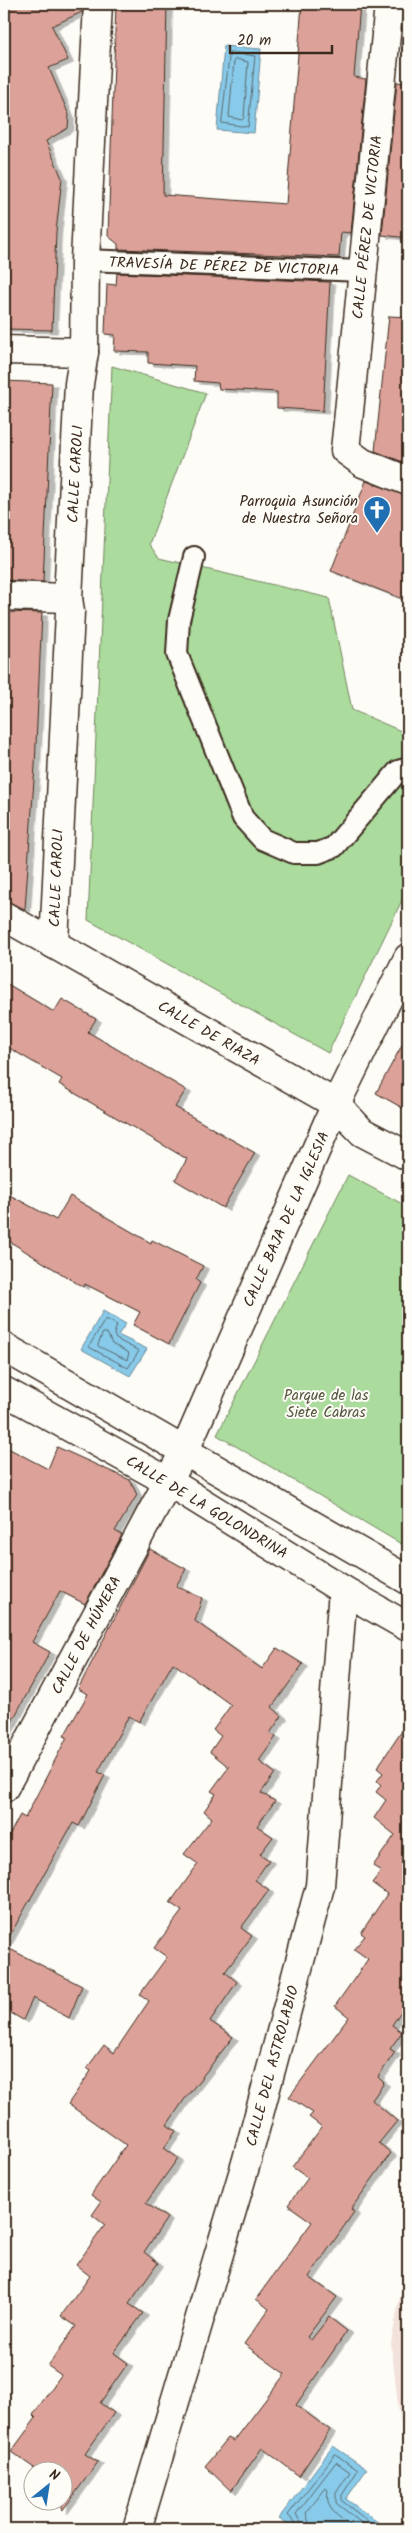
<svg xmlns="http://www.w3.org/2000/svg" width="412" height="2533" font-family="Kalam,sans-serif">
	<defs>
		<filter id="shadow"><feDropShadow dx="5.5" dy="3" stdDeviation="0" flood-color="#0004"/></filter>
	</defs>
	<rect width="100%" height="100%" fill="#fdfcf7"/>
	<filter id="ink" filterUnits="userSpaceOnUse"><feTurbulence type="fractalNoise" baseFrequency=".02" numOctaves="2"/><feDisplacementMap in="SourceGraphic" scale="10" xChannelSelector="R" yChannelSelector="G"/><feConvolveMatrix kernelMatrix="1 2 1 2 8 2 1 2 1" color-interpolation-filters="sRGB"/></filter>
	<g filter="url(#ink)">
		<polygon fill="#f3e1db" points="408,2255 408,2492 391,2343"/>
		<g fill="#abdc9d" stroke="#73835e">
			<polygon points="112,366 206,393 149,544 159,558 329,598 352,710 408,734 408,888 328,1053 88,920"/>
			<polygon points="348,1175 408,1207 408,1548 217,1435"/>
		</g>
		<g fill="#88cae9" stroke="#698a98">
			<polygon points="224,46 261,49 254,133 217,130"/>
			<polygon points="103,1311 126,1324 118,1335 147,1349 130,1376 81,1349"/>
			<polygon points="333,2446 367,2469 346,2499 383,2526 383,2529 295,2529 279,2518"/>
		</g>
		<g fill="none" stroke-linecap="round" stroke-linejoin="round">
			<g stroke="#5a6a6f" stroke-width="1">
				<polygon points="230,52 255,56 248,127 222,123"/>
				<polygon points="236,59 248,62 244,118 242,120 229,117 234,61"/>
				<polygon points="106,1319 117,1325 114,1334 116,1339 139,1351 128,1368 89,1347"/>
				<polygon points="103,1333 107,1333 112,1344 129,1353 127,1360 98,1346"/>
				<polyline points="297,2529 296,2524 288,2515 335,2454 358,2470 342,2495 342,2501 378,2529"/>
				<polyline points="304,2529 296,2514 336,2462 350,2472 336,2493 336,2503 369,2529"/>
				<path d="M311,2529L306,2513L326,2488L328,2490C324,2511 341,2518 356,2529"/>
			</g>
		</g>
		<g fill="#dca299" stroke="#3b2a1e" filter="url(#shadow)">
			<polygon points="4,4 82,4 82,12 52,26 68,60 49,68 69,115 68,128 46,141 62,178 56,232 52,330 4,329"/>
			<polygon points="116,4 167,4 163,195 286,204 302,4 360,4 354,77 366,79 351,233 341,232 339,257 118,249 118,244 108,236"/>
			<polygon points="397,82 408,83 408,238 382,235"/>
			<polygon points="117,273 330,282 323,411 277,408 277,392 219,389 218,383 194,381 195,366 148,363 148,352 114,351 115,335 105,334 106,308 107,284 116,285"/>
			<polygon points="389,316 408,317 408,464 375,451"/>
			<polygon points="4,381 52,383 43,582 4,580"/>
			<polygon points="366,481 408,496 408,601 331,571"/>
			<polygon points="4,612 42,613 35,766 25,909 4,900"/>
			<polygon points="4,982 54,1012 62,999 96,1019 88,1032 186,1090 175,1107 255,1153 223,1208 175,1180 187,1159 59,1084 62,1079 4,1045"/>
			<polygon points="408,1034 408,1111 376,1093"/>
			<polygon points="4,1192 56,1220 70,1196 151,1243 152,1240 203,1266 196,1280 200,1283 169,1344 133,1325 140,1312 85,1284 83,1287 4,1238"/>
			<polygon points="4,1446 48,1469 57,1447 130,1480 137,1495 115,1531 122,1535 85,1604 60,1591 32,1642 50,1652 4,1736"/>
			<polygon points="150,1549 186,1569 176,1586 202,1598 195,1621 262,1669 277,1648 303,1664 272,1707 282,1716 270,1733 276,1737 259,1761 275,1773 261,1793 275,1801 257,1826 273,1837 260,1854 269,1860 255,1880 269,1890 241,1928 252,1936 225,1972 237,1982 210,2021 233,2037 184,2100 167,2125 176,2131 164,2148 178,2158 146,2203 167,2218 144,2252 158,2263 129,2304 143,2313 114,2353 128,2363 100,2403 114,2413 85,2454 98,2462 62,2511 62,2470 37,2470 11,2452 36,2418 33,2415 61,2375 48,2366 76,2326 61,2316 90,2276 76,2265 105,2225 92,2215 101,2202 91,2195 126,2145 68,2104 91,2071 87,2068 104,2045 114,2053 149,2001 140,1994 167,1957 154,1948 182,1911 170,1903 198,1864 184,1854 212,1818 204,1811 216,1794 211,1791 229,1767 210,1752 221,1736 213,1730 231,1705 173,1663 139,1722 129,1716 98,1772 105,1775 79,1826 73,1823 4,1946 4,1845 20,1815 25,1818 67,1737 64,1736 88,1694 78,1689"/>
			<polygon points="408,1722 408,2001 392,2025 402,2032 390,2049 395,2052 378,2077 384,2083 372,2100 397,2121 379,2143 391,2153 351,2209 354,2212 309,2277 337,2297 307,2337 311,2340 329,2317 347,2331 296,2405 330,2430 299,2476 262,2448 231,2491 205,2466 228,2438 234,2441 285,2374 244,2344 269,2309 256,2299 312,2222 288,2205 308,2178 292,2167 322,2127 309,2117 313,2113 289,2097 349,2017 335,2006 368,1959 354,1949 365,1936 361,1933 387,1894 372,1883 381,1871 373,1866 395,1835 374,1818 386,1800 376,1792 381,1785 377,1781 383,1773 377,1768"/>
			<polygon points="4,1946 82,1986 69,2018 33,1998 23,2020 4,2009"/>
		</g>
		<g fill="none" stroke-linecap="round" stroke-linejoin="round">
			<defs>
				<g id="pedestrian">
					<polyline points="85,260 362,271"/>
					<polyline points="194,557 179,620 177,654 243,818 262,839 294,853 318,853 334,847 398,771 408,768"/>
				</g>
				<g id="minor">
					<polyline points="389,4 348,422 345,450 363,463 408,481"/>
					<polyline points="4,350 84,352"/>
					<polyline points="4,596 68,598"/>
					<polyline points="4,916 336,1104 362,1132 408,1156"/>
					<polyline points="54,944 70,612 68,598 79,384 84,352 85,260 98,4"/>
					<polyline points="4,1347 408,1580"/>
					<polyline points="4,1391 169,1482 343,1590 408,1627"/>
					<polyline points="4,1788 185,1450 336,1104 408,958"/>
					<polyline points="137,2529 246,2163 320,1886 343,1590"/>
				</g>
			</defs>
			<use href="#pedestrian" stroke="#3b2a1e" stroke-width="24"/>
			<use href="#minor" stroke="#3b2a1e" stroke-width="31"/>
			<use href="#pedestrian" stroke="#fdfcf7" stroke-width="20"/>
			<use href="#minor" stroke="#fdfcf7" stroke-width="28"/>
		</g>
	</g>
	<defs>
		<symbol id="church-pin" viewBox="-11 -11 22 30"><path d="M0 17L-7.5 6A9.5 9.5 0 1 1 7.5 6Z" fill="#1f6fb2" stroke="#fdfcf7"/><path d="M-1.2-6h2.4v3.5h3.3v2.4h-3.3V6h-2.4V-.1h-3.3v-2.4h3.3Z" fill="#fff"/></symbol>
	</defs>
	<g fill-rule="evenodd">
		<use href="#church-pin" x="361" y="494" width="32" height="43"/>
	</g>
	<g text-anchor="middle" stroke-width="4" stroke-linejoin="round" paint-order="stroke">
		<g font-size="15" fill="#3b2a1e" stroke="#fdfcf7">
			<text transform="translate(367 227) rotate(-84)" y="5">CALLE PÉREZ DE VICTORIA</text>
			<text transform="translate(224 266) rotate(2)" y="5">TRAVESÍA DE PÉREZ DE VICTORIA</text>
			<text transform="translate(75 474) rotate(-87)" y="5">CALLE CAROLI</text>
			<text transform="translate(56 878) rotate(-88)" y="5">CALLE CAROLI</text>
			<text transform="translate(209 1033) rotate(30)" y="5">CALLE DE RIAZA</text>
			<text transform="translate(286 1219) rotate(-66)" y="5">CALLE BAJA DE LA IGLESIA</text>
			<text transform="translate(207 1507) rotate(31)" y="5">CALLE DE LA GOLONDRINA</text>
			<text transform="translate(86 1635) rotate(-62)" y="5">CALLE DE HÚMERA</text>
			<text transform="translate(272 2066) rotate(-75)" y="5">CALLE DEL ASTROLABIO</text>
		</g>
		<g font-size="15" fill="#3b2a1e" stroke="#fdfcf7" text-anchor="end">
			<text x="358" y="506">Parroquia Asunción<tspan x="358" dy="17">de Nuestra Señora</tspan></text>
		</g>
		<g font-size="15" fill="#57563e" stroke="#fdfcf7">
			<text x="326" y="1400">Parque de las<tspan x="326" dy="17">Siete Cabras</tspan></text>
		</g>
	</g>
	<rect width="412" height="2533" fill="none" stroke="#fdfcf7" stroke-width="20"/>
	<rect x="10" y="10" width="392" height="2513" fill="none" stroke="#3b2a1e" stroke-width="2" filter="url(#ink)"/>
	<g transform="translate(48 2486) rotate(30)"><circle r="24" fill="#fdfcf7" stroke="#afa8a0"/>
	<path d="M0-4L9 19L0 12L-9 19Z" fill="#1f6fb2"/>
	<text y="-8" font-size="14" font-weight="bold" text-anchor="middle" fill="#3b2a1e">N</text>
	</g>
	<path d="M230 45v8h102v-8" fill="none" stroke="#3b2a1e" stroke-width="2.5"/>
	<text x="237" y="45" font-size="15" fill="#3b2a1e" stroke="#fdfcf7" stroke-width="4" paint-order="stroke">20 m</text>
</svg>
